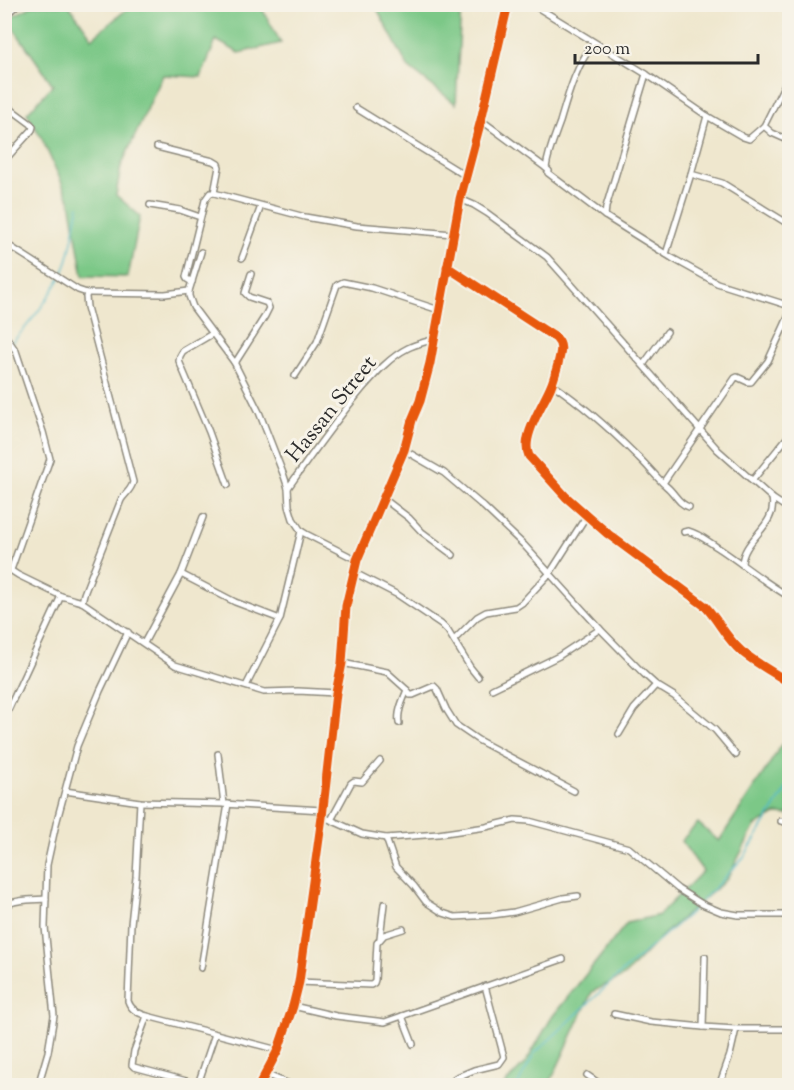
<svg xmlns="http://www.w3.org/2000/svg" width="794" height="1090" font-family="'Sorts Mill Goudy',serif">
	<rect width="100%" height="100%" fill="#f7f3e8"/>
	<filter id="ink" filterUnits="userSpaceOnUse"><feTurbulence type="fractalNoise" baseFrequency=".0167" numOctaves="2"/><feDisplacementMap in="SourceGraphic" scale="12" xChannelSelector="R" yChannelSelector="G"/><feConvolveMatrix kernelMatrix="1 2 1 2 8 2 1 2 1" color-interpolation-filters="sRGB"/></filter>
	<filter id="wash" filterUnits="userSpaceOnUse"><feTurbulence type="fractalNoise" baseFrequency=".008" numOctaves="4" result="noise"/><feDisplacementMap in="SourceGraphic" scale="24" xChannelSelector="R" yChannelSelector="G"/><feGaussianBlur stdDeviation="1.35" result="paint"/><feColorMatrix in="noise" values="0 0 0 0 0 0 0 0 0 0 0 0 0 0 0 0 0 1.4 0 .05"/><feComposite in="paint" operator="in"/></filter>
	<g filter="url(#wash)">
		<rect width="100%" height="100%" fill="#efe7ce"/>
		<g fill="#7bc887" stroke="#537a59" stroke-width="1.5">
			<polygon points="34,5 69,5 92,38 132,5 260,5 281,43 239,53 216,40 201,77 163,75 121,166 116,195 140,216 128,277 83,276 70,201 42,139 27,113 53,85 7,19"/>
			<polygon points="375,5 461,5 456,104 408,67"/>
			<polygon points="789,734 789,815 776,814 755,826 727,879 664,934 624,976 592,992 549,1085 503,1086 526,1062 552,1017 627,923 659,915 703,871 681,841 698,823 719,841"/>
		</g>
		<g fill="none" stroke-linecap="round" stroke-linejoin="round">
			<g stroke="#4db8c9" stroke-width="1.5">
				<path d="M12,342C27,328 56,289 64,270C72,250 74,227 79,206"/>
				<polyline points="4,349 8,345"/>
				<polyline points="701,902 744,857 790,783"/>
				<polyline points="517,1086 534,1054 622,972 688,915 698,905"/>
			</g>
		</g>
	</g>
	<g filter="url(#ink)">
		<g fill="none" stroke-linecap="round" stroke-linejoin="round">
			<defs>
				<g id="street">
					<polyline points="532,4 646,74 707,116 743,137 749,139 764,126 787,80 790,71"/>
					<polyline points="4,104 31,124 33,127 32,130 4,161"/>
					<polyline points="356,108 466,176"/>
					<polyline points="481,120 546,168 549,171 548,173 605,216 672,258 717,283 790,306"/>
					<polyline points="764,126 772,133 790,141"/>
					<polyline points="157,147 213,161 218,164 219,167 214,193 210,193 205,200 186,277 187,279 192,282"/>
					<path d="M546,168C548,152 555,136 560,122C568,95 576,65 594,43"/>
					<polyline points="691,174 722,183 790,225"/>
					<polyline points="214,193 305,217 357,226 453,234"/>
					<polyline points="460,199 474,205 487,213 547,257 718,450 772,498 790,510"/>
					<polyline points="150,205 180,210 200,217"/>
					<polyline points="605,216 606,207 646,74"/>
					<polyline points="4,248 11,247 78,290 87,293 165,294 189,291"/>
					<polyline points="201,252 189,291 189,296 193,307 234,362 259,412 284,476 288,488 289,506 293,519 301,531 306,534 357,560"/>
					<polyline points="666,254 691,174 707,116"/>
					<polyline points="242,258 261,206"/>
					<path d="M447,267L556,338C564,346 560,354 558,364C556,371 554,379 551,386C544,404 520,437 529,456L566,497L608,534L705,606C718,620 726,638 741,651C756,663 774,673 790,683"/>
					<polyline points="4,334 16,351 43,432 50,459 11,570"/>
					<polyline points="212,334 183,351 180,356 179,361 209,432 228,485"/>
					<polyline points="234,362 237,360 265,316 269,308 267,303 249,297 245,293 251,274"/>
					<polyline points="643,365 667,332"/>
					<polyline points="295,376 317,342 337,285 343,282 372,288 439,310"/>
					<path d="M552,384C583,405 611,430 637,456C647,465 656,477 666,486C675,493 678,504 689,507"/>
					<polyline points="404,450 444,473 484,507 524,545 600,629 644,674 656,685 674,696 715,730 736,755"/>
					<polyline points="752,481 790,434"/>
					<polyline points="663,483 735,378 737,377 748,382 751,382 768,361 790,313"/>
					<path d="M288,488C312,454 336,420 363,388C376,373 390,357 408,348C416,344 426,342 434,339"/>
					<polyline points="384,499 409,518 422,532 453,555"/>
					<path d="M684,532L688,531C700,534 710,543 720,549C744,565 765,583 790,597"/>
					<path d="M742,564C743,538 778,526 772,498"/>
					<polyline points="4,566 18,575 61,596 82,602 175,665 264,692 298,691 336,693"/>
					<polyline points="353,572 398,595 441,624 448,631 470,667 478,677"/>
					<polyline points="181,574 235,602 280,619"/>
					<path d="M82,602L84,594L121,500C125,493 131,491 133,482L87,307L86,297L87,293"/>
					<polyline points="454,640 477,617 486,612 516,607 522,603 550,573 587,515"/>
					<polyline points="144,643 181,574 203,517"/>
					<polyline points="342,663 387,672 407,690 410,695 413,695 434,686 437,689 446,709 456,725 478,740 574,791"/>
					<polyline points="246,686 280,619 301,531"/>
					<polyline points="492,689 559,656 600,629"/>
					<polyline points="4,719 61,596"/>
					<path d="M399,723C397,712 403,700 407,690"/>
					<polyline points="619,734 634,709 656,685"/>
					<polyline points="218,754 224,804"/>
					<polyline points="65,791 140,802 224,804 322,810"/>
					<path d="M140,802L136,877L131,924L128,1001C131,1010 138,1013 147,1016L278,1050"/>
					<polyline points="322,817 331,820 362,834 386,838 438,834 486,827 515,820 529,821 629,848 678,889 702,904 721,912 738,915 790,915"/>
					<polyline points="331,820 351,783 354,781 362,782 380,761"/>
					<polyline points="781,821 790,823"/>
					<polyline points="386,838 396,867 414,886 426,902 443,913 455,917 492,915 514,912 563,898 578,896"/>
					<path d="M4,906C16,899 33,900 46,899"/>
					<polyline points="380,938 384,904"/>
					<polyline points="201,968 228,804"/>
					<polyline points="299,982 371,985 374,983 375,980 377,943 384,935 403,929"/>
					<polyline points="293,1006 336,1016 385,1022 563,959"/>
					<polyline points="614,1014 651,1022 703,1027 736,1029 790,1029"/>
					<polyline points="147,1016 134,1051 132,1065 134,1067 194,1083 199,1081 215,1034"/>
					<polyline points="402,1016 413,1044"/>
					<polyline points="703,1027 705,957"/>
					<polyline points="265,1074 294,1086"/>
					<polyline points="587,1075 603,1086"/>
					<polyline points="38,1086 48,1052 54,1016 45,927 47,865 56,824 77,746 100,691 128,632"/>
					<polyline points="452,1086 455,1078 474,1070 499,1064 504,1057 485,986"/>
					<polyline points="719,1086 730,1055 736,1029"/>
				</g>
				<polyline id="secondary" points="259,1086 278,1050 293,1006 299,982 322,817 336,693 342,663 346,606 357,560 404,450 412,420 420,401 430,363 460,199 481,120 508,4"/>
				<polyline id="highway" points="4,14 15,4"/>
			</defs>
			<use href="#street" stroke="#8d897c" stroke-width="8"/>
			<use href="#secondary" stroke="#8d897c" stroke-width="10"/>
			<use href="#highway" stroke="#8d897c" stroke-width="12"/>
			<use href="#street" stroke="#fff" stroke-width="5"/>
			<use href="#secondary" stroke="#fff" stroke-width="7"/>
			<use href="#highway" stroke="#fff" stroke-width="9"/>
			<defs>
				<g id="cycleway">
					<path d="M447,267L556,338C564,346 560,354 558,364C556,371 554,379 551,386C544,404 520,437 529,456L566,497L608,534L705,606C718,620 726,638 741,651C756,663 774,673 790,683"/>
					<polyline points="259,1086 278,1050 293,1006 299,982 322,817 336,693 342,663 346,606 357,560 404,450 412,420 420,401 430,363 460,199 481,120 508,4"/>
				</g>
			</defs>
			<use href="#cycleway" stroke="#f7f3e8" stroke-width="13"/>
			<use href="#cycleway" stroke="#e8590c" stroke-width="9"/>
		</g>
	</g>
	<g text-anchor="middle" stroke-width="6" stroke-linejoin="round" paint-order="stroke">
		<g font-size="22" fill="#2b2b2b" stroke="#f7f3e8">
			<text transform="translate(330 408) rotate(-51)" y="8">Hassan Street</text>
		</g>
	</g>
	<rect width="794" height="1090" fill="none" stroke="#f7f3e8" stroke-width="24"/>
	<path d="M575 54v9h183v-9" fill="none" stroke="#2b2b2b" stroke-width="3"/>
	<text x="584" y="54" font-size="18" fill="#2b2b2b" stroke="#f7f3e8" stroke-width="4.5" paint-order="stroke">200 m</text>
</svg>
